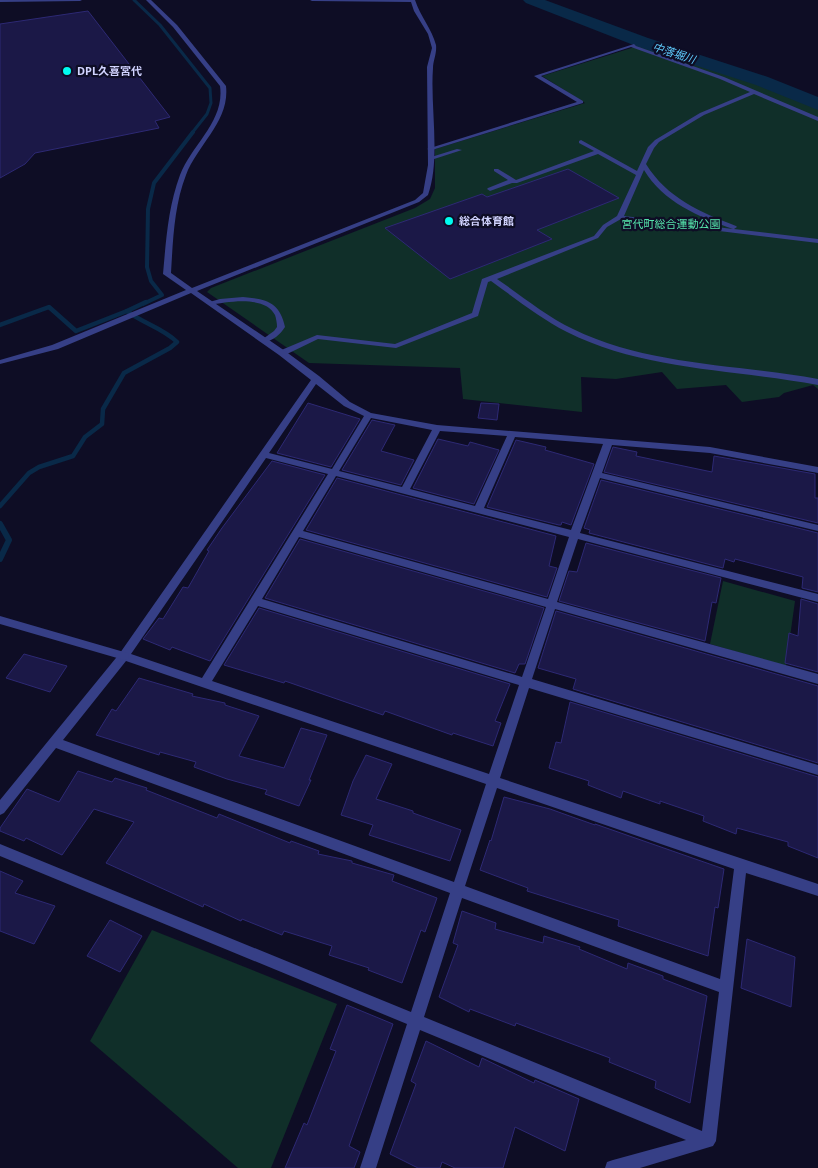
<svg xmlns="http://www.w3.org/2000/svg" width="818" height="1168" font-family="'Noto Sans','Noto Sans JP',sans-serif">
	<rect width="100%" height="100%" fill="#0e0d25"/>
	<g fill="#102f29">
		<polygon points="641,45 738,76 818,107 818,389 813,385 784,393 779,397 742,402 726,385 677,389 662,372 616,379 581,377 582,412 463,399 460,368 309,363 207,292 211,288 415,208 430,199 435,188 435,149 585,103 542,76"/>
		<polygon points="723,581 795,601 786,666 710,644"/>
		<polygon points="152,930 337,1004 271,1168 238,1168 90,1041"/>
	</g>
	<g fill="none" stroke-linecap="round" stroke-linejoin="round">
		<polyline stroke="#092948" stroke-width="3" points="134,0 160,25 210,88 211,103 207,114 192,133"/>
		<polyline stroke="#092948" stroke-width="4" points="143,304 162,295 151,281 147,267 148,209 154,183 193,132"/>
		<g stroke="#092948" stroke-width="4.5">
			<polyline points="0,325 49,307 76,331 127,311"/>
			<path d="M0,506L29,473L39,467L73,456L85,437L102,424L103,409L124,373L170,348L177,342C163,328 142,323 127,311L146,302"/>
		</g>
		<polyline stroke="#092948" stroke-width="6" points="0,524 9,540 0,559"/>
		<polygon fill="#092948" fill-rule="evenodd" points="523,0 545,0 648,38 768,77 818,97 818,110 756,85 636,46 526,3"/>
	</g>
	<g fill="#1b1847" stroke="#2d2974">
		<polygon points="88,11 170,117 155,121 159,128 35,153 25,164 0,178 0,24"/>
		<polygon points="568,169 619,198 537,230 552,239 450,279 385,228 482,194 487,197"/>
		<polygon points="308,403 360,419 331,467 277,453"/>
		<polygon points="481,403 499,404 497,420 478,418"/>
		<polygon points="372,420 395,425 381,451 414,460 401,485 342,470"/>
		<polygon points="438,439 468,446 470,442 499,450 474,504 413,488"/>
		<polygon points="516,440 546,447 545,450 594,464 571,525 562,522 561,525 559,525 487,507"/>
		<polygon points="613,447 637,452 636,456 712,472 714,456 815,474 815,498 818,498 818,523 604,472"/>
		<polygon points="272,461 325,475 210,661 172,647 170,650 143,639 159,618 163,619 183,587 188,588 209,551 207,550 222,528"/>
		<polygon points="337,478 556,536 549,566 557,568 547,597 306,530"/>
		<polygon points="601,480 818,533 818,592 802,588 803,577 735,559 734,562 725,559 723,568 589,533 590,530 584,528"/>
		<polygon points="300,539 544,608 525,664 519,664 515,673 265,598"/>
		<polygon points="586,543 721,578 716,603 712,602 705,641 559,601 569,571 577,572"/>
		<polygon points="801,599 818,604 818,672 785,663 789,633 798,636"/>
		<polygon points="259,608 510,684 495,721 501,723 493,746 453,733 452,735 385,711 383,715 285,681 284,683 224,665"/>
		<polygon points="556,611 818,686 818,763 573,689 576,679 538,668"/>
		<polygon points="24,654 67,666 50,692 6,678"/>
		<polygon points="139,678 193,694 192,696 225,703 225,705 259,716 239,756 284,768 301,728 327,735 309,780 311,780 299,806 265,794 267,790 227,779 194,767 196,762 160,752 159,755 96,735 112,709 116,711"/>
		<polygon points="570,702 818,777 818,858 788,846 788,842 737,828 736,834 703,821 704,816 660,801 660,804 623,791 621,798 588,785 589,781 549,768 556,742 561,743"/>
		<polygon points="366,755 392,764 376,799 413,811 413,813 461,830 450,861 369,835 373,825 341,815 353,781"/>
		<polygon points="78,771 112,782 115,778 147,788 146,790 217,818 219,814 290,843 291,841 319,851 318,854 352,861 352,863 394,875 392,881 437,898 425,932 421,930 402,983 368,970 369,968 329,955 332,946 284,931 282,935 242,919 241,921 204,904 203,907 106,863 134,822 94,809 62,855 26,838 24,841 0,831 0,828 27,789 59,802"/>
		<polygon points="504,797 550,809 595,825 595,824 724,869 718,908 715,907 708,956 618,926 619,920 527,891 528,888 480,870 490,840 491,841"/>
		<polygon points="0,871 23,881 15,893 55,906 34,944 0,931"/>
		<polygon points="462,911 496,923 495,929 543,943 544,936 580,947 579,949 627,969 628,963 663,976 663,979 707,996 690,1103 655,1088 656,1081 609,1062 610,1058 516,1023 515,1026 470,1009 469,1012 439,997 458,945 453,943"/>
		<polygon points="110,920 142,936 120,972 87,956"/>
		<polygon points="747,939 795,957 791,1007 741,988"/>
		<polygon points="347,1005 393,1024 349,1146 360,1152 354,1168 285,1168 304,1123 307,1125 336,1051 330,1049"/>
		<polygon points="426,1041 479,1067 482,1058 534,1083 535,1080 579,1099 565,1151 515,1127 503,1168 455,1168 442,1162 440,1168 418,1168 390,1154 416,1084 411,1081"/>
	</g>
	<g fill="none" stroke-linecap="round" stroke-linejoin="round">
		<g fill="#363f86" fill-rule="evenodd">
			<path d="M634,44L636,46L724,77L818,117V121L754,94L704,115L659,142L654,148L646,164C667,198 700,212 736,226L737,227L734,229L818,239V243L621,219L607,227L598,238L497,279C522,296 546,316 573,329C649,366 737,364 818,379V385C735,369 644,371 567,332C540,318 516,299 491,281L488,282L478,316L396,348L318,339L285,355H279V351L317,335L395,344L472,313L482,279L594,236L603,225L617,216L636,175L598,154L517,183H512L490,191L487,189L488,188L508,180L494,171V169H498L516,180L594,151L579,143V141L581,140L637,171L648,147L655,140L700,113L750,92L720,79L631,47L541,76L583,101V103L432,150L427,149L577,102L534,76ZM644,170C663,202 699,217 733,229L624,216Z"/>
			<polygon points="457,149 462,150 431,160 428,158"/>
			<path d="M243,297C266,299 280,302 285,327C280,335 273,340 264,343L260,341L274,331L277,327C277,323 276,318 275,315C265,295 227,302 210,305L206,303L220,299Z"/>
		</g>
		<g fill="#363f86" fill-rule="evenodd">
			<polygon points="0,0 82,0 80,1 0,2"/>
			<path d="M146,0H151L177,25L226,86C230,121 198,144 186,175C174,206 173,240 171,273L192,288L415,200L423,193L428,165L427,67L432,48L428,34L414,11L411,2L312,1L310,0H415C420,16 432,29 436,45C437,53 433,61 433,68C430,107 441,159 428,195L419,202L197,291L285,351L319,376L350,402L371,413L437,425L710,447L818,467V473L710,453L612,445L602,473L818,525V531L600,478L580,533L818,594V602L578,539L557,602L818,674V684L555,609L532,679L818,765V775L529,688L500,778L818,884V896L746,873L716,1141L713,1146L640,1168H605L607,1162L613,1160L686,1140L420,1030L376,1168H360L407,1024L0,856V844L411,1012L450,893L56,748L4,813L0,815V800L120,653L311,380L279,355L191,293L58,349L0,364V360L52,345L186,290L163,274C166,241 168,207 180,175C192,144 225,121 220,86L173,27ZM316,384L344,406L364,416L332,469L269,453ZM371,418L432,430L402,487L339,471ZM440,431L507,436L475,506L410,489ZM515,437L603,444L571,530L484,508ZM266,458L328,474L202,678L131,654ZM336,476L569,537L548,599L303,531ZM299,537L546,607L522,677L262,599ZM258,606L519,685L489,774L212,681ZM126,661L486,784L454,882L63,740ZM497,788L734,869L720,979L465,886ZM462,898L719,992L702,1131L424,1017Z"/>
		</g>
		<polygon fill="#363f86" fill-rule="evenodd" points="0,616 124,652 128,653 129,656 128,659 124,660 0,624"/>
	</g>
	<g fill="#00fcf0" stroke="#0e0d25" stroke-width="2">
		<circle cx="67" cy="71" r="5"/>
		<circle cx="449" cy="221" r="5"/>
	</g>
	<g text-anchor="middle" stroke-width="4.5" stroke-linejoin="round" paint-order="stroke">
		<g font-size="11" font-style="italic" fill="#5fcdff" stroke="#0e0d25">
			<text transform="translate(674 53) rotate(18)" y="4">中落堀川</text>
		</g>
		<g font-size="11" font-weight="bold" fill="#d1d3ff" stroke="#0e0d25" text-anchor="start">
			<text x="77" y="75">DPL久喜宮代</text>
			<text x="459" y="225">総合体育館</text>
		</g>
		<g font-size="11" fill="#56e6ac" stroke="#0e0d25">
			<text x="671" y="228">宮代町総合運動公園</text>
		</g>
	</g>
</svg>
